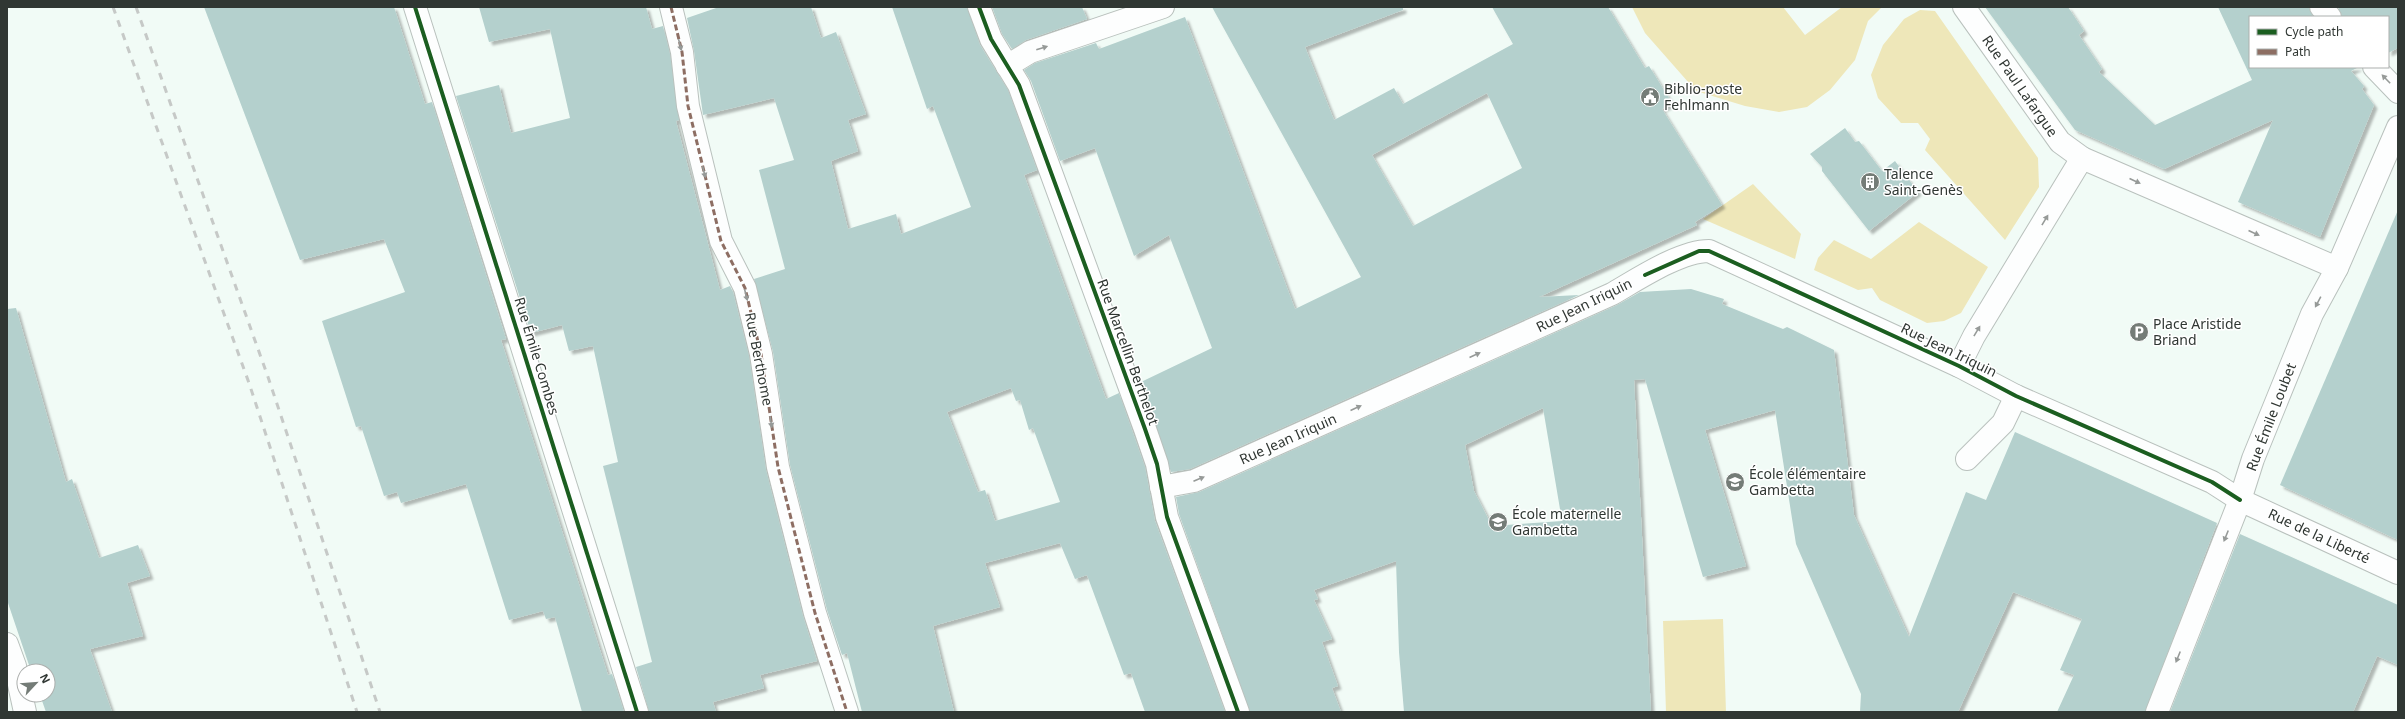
<svg xmlns="http://www.w3.org/2000/svg" width="2405" height="719" font-family="'Noto Sans',sans-serif">
	<defs>
		<filter id="shadow"><feDropShadow dx="3.5" dy="3.5" stdDeviation="1" flood-color="#0004"/></filter>
	</defs>
	<rect width="100%" height="100%" fill="#f1fbf6"/>
	<g fill="#eee7b9">
		<polygon points="1632,7 1783,7 1805,35 1842,7 1882,7 1868,21 1855,60 1830,90 1807,107 1779,112 1745,106 1696,91 1645,33"/>
		<polygon points="1920,10 1935,11 2038,158 2039,187 2005,240 1925,150 1930,139 1918,123 1901,123 1878,98 1871,75 1883,45 1904,19"/>
		<polygon points="1753,184 1801,234 1795,259 1703,219"/>
		<polygon points="1919,222 1988,267 1961,313 1944,321 1927,323 1880,300 1872,288 1858,290 1814,270 1818,258 1834,240 1871,259"/>
		<polygon points="1723,619 1726,712 1666,712 1663,621"/>
	</g>
	<g fill="#b4d0cd" fill-rule="evenodd" filter="url(#shadow)">
		<polygon points="204,7 394,7 425,104 432,102 506,339 501,340 608,675 612,674 624,712 582,712 555,617 546,619 543,611 509,620 466,484 401,503 397,492 384,496 361,426 356,427 322,321 405,292 384,239 300,260"/>
		<polygon points="479,7 646,7 652,29 663,26 670,54 679,120 676,121 720,290 730,286 733,292 749,356 766,470 803,616 817,661 760,675 764,688 713,702 716,712 649,712 636,667 652,662 603,466 618,462 593,346 569,351 562,325 531,333 456,96 499,85 511,133 570,118 550,29 489,42"/>
		<path d="M719,7H811L821,38L836,32L866,114L848,120L858,151L831,161L848,229L896,214L901,234L971,207L933,106L927,109L892,7H967L980,45L1008,90L1037,170L1024,175L1106,399L1119,393L1133,433L1145,467L1155,521L1225,712H1145L1131,673L1124,675L1087,575L1075,579L1060,543L985,563L1000,607L933,626L954,712H862L847,653L842,655L827,610L790,465L773,352L754,279L785,269L759,170L794,160L774,98L703,115L694,51L687,18ZM1011,388L1016,401L1020,400L1029,430L1033,428L1060,502L995,521L985,490L978,492L947,412Z"/>
		<polygon points="992,7 1082,7 1087,19 1026,40 1012,49 1002,34"/>
		<path d="M1212,7H1403V10L1305,47L1334,120L1394,88L1403,104L1513,44L1492,7H1608L1645,68L1649,66L1672,103L1662,109L1722,205L1695,222L1697,225L1539,297L1579,295L1190,469L1171,472L1141,382L1212,348L1169,235L1134,256L1095,148L1060,161L1031,81L1024,70L1035,63L1096,43L1099,49L1185,17L1295,309L1361,277ZM1487,93L1522,168L1413,226L1372,155Z"/>
		<polygon points="1985,7 2068,7 2084,31 2079,35 2102,69 2099,72 2155,125 2252,80 2218,7 2309,7 2313,17 2250,17 2250,67 2359,67 2351,71 2364,86 2362,89 2374,105 2320,237 2238,202 2273,120 2164,169 2075,130"/>
		<polygon points="2338,7 2398,7 2398,48 2388,53 2388,17 2342,17"/>
		<polygon points="1845,128 1855,142 1859,141 1882,171 1895,161 1918,192 1869,231 1822,171 1822,167 1810,154"/>
		<polygon points="2398,210 2398,540 2280,485"/>
		<path d="M1691,289L1724,299L1722,304L1783,329L1787,327L1834,350L1854,515L1909,637L1966,492L1986,500L2015,432L2217,523L2145,712H2057L2074,675L2060,670L2082,619L2013,592L1958,712H1860L1861,694L1796,544L1775,410L1705,430L1746,566L1703,577L1645,379L1634,380L1651,712H1404L1399,652L1396,561L1314,590L1318,599L1314,600L1332,639L1322,642L1338,686L1332,688L1341,712H1250L1179,514L1176,497L1199,492L1617,305L1640,292ZM1543,408L1562,521L1492,526L1474,491L1465,445Z"/>
		<polygon points="16,308 66,482 72,479 99,558 138,545 150,576 127,583 143,636 90,649 112,712 46,712 40,695 48,695 48,671 31,671 7,600 7,309"/>
		<polygon points="2240,534 2398,605 2398,665 2377,656 2353,712 2170,712"/>
	</g>
	<g fill="none" stroke-linecap="round" stroke-linejoin="round">
		<defs>
			<polyline id="service" points="1967,459 2003,423 2016,396"/>
			<g id="minor">
				<polyline points="415,7 637,712"/>
				<polyline points="671,7 682,52 688,106 721,241 745,288 761,354 778,467 815,613 847,712"/>
				<polyline points="979,7 991,39 1019,85 1145,429 1157,464 1167,517 1238,712"/>
				<polyline points="1964,7 2060,142 2082,158"/>
				<polyline points="2321,7 2330,17"/>
				<polyline points="1007,66 1030,52 1163,7"/>
				<polyline points="2374,67 2398,92"/>
				<polyline points="1959,366 1974,336 2082,158 2337,268"/>
				<path d="M1161,487L1194,481L1612,294C1638,279 1680,251 1709,251L1959,366L2016,396L2212,482L2240,500L2253,459L2312,314L2337,268L2398,127"/>
				<polyline points="7,644 15,666 25,712"/>
			</g>
			<polyline id="secondary" points="2157,712 2240,500 2398,573"/>
		</defs>
		<use href="#service" stroke="#b9c1bd" stroke-width="24"/>
		<use href="#minor" stroke="#b9c1bd" stroke-width="24"/>
		<use href="#secondary" stroke="#b9c1bd" stroke-width="24"/>
		<use href="#service" stroke="#fdfefe" stroke-width="22"/>
		<use href="#minor" stroke="#fdfefe" stroke-width="22"/>
		<use href="#secondary" stroke="#fdfefe" stroke-width="22"/>
		<g stroke="#c6c9c7" stroke-width="3" stroke-dasharray="7 7" stroke-linecap="butt">
			<polyline points="113,7 249,383 357,712"/>
			<polyline points="136,7 268,377 380,712"/>
		</g>
		<polyline stroke="#8d6e63" stroke-width="3" stroke-dasharray="6 3" stroke-linecap="butt" points="671,7 682,52 688,106 721,241 745,288 761,354 778,467 815,613 847,712"/>
		<defs>
			<g id="cycleway">
				<polyline points="415,7 637,712"/>
				<polyline points="979,7 991,39 1019,85 1145,429 1157,464 1167,517 1238,712"/>
				<polyline points="1645,275 1699,251 1709,251 1959,366 2016,396 2212,482 2240,500"/>
			</g>
		</defs>
		<use href="#cycleway" stroke="#fff" stroke-width="6"/>
		<use href="#cycleway" stroke="#1b5e20" stroke-width="4"/>
	</g>
	<defs><path id="oneway-solid" d="M-6-.8H1V-3.2L6.5 0L1 3.2V.8H-6Z"/></defs>
	<g fill="#969a98">
		<use href="#oneway-solid" transform="translate(680 45) rotate(76)"/>
		<use href="#oneway-solid" transform="translate(1042 48) rotate(-18)"/>
		<use href="#oneway-solid" transform="translate(2386 79) rotate(-134)"/>
		<use href="#oneway-solid" transform="translate(704 172) rotate(76)"/>
		<use href="#oneway-solid" transform="translate(2135 181) rotate(24)"/>
		<use href="#oneway-solid" transform="translate(2045 220) rotate(-59)"/>
		<use href="#oneway-solid" transform="translate(2254 233) rotate(24)"/>
		<use href="#oneway-solid" transform="translate(746 295) rotate(76)"/>
		<use href="#oneway-solid" transform="translate(2318 302) rotate(118)"/>
		<use href="#oneway-solid" transform="translate(1977 331) rotate(-59)"/>
		<use href="#oneway-solid" transform="translate(1475 355) rotate(-24)"/>
		<use href="#oneway-solid" transform="translate(1356 408) rotate(-24)"/>
		<use href="#oneway-solid" transform="translate(771 422) rotate(81)"/>
		<use href="#oneway-solid" transform="translate(1199 479) rotate(-23)"/>
		<use href="#oneway-solid" transform="translate(2226 536) rotate(112)"/>
		<use href="#oneway-solid" transform="translate(2178 657) rotate(112)"/>
	</g>
	<defs>
		<symbol id="civic-disc" viewBox="-11 -11 22 22"><circle r="9.5" fill="#747c77" stroke="#fff"/><path d="M-.6-6.5H3V-4.5H.6V-3L4-1V1h2V6H-6V1h2V-1L-.6-3ZM-1.2 2.5V6h2.4V2.5Z" fill="#fff"/></symbol>
		<symbol id="building-disc" viewBox="-11 -11 22 22"><circle r="9.5" fill="#747c77" stroke="#fff"/><path d="M-4-6H4V6H1V3H-1V6H-4ZM-2.5-4.3h1.7v1.8h-1.7ZM.8-4.3h1.7v1.8H.8ZM-2.5-1h1.7V.8h-1.7ZM.8-1h1.7V.8H.8Z" fill="#fff"/></symbol>
		<symbol id="parking-disc" viewBox="-11 -11 22 22"><circle r="9.5" fill="#747c77" stroke="#fff"/><path d="M-3.5-5.5H1a3.5 3.5 0 0 1 0 7H-1V5.5H-3.5ZM-1-3.4V-.6H.8a1.4 1.4 0 0 0 0-2.8Z" fill="#fff"/></symbol>
		<symbol id="school-disc" viewBox="-11 -11 22 22"><circle r="9.5" fill="#747c77" stroke="#fff"/><path d="M0-5L7-2L0 1L-7-2ZM-4 1L0 2.5L4 1V4Q0 6-4 4Z" fill="#fff"/></symbol>
	</defs>
	<g fill-rule="evenodd">
		<use href="#civic-disc" x="1639" y="86" width="22" height="22"/>
		<use href="#building-disc" x="1859" y="171" width="22" height="22"/>
		<use href="#parking-disc" x="2128" y="321" width="22" height="22"/>
		<use href="#school-disc" x="1724" y="471" width="22" height="22"/>
		<use href="#school-disc" x="1487" y="511" width="22" height="22"/>
	</g>
	<g text-anchor="middle" stroke-width="3" stroke-linejoin="round" paint-order="stroke">
		<g font-size="14" fill="#303733" stroke="#fff">
			<text transform="translate(2020 86) rotate(55)" y="5">Rue Paul Lafargue</text>
			<text transform="translate(1584 305) rotate(-26)" y="5">Rue Jean Iriquin</text>
			<text transform="translate(1949 350) rotate(26)" y="5">Rue Jean Iriquin</text>
			<text transform="translate(1128 352) rotate(70)" y="5">Rue Marcellin Berthelot</text>
			<text transform="translate(537 356) rotate(73)" y="5">Rue Émile Combes</text>
			<text transform="translate(759 359) rotate(79)" y="5">Rue Berthome</text>
			<text transform="translate(2271 417) rotate(-69)" y="5">Rue Émile Loubet</text>
			<text transform="translate(1288 439) rotate(-24)" y="5">Rue Jean Iriquin</text>
			<text transform="translate(2319 536) rotate(25)" y="5">Rue de la Liberté</text>
		</g>
		<g font-size="14" fill="#303733" stroke="#fff" text-anchor="start">
			<text x="1664" y="94">Biblio-poste<tspan x="1664" dy="16">Fehlmann</tspan></text>
			<text x="1884" y="179">Talence<tspan x="1884" dy="16">Saint-Genès</tspan></text>
			<text x="2153" y="329">Place Aristide<tspan x="2153" dy="16">Briand</tspan></text>
			<text x="1749" y="479">École élémentaire<tspan x="1749" dy="16">Gambetta</tspan></text>
			<text x="1512" y="519">École maternelle<tspan x="1512" dy="16">Gambetta</tspan></text>
		</g>
	</g>
	<rect width="2405" height="719" fill="none" stroke="#303733" stroke-width="16"/>
	<rect x="2249" y="16" width="140" height="52" fill="#ffffff" stroke="#acafad"/>
	<rect x="2257" y="29" width="20" height="6" fill="#1b5e20" stroke="#acafad"/>
	<text x="2285" y="36" font-size="12" fill="#303733">Cycle path</text>
	<rect x="2257" y="49" width="20" height="6" fill="#8d6e63" stroke="#acafad"/>
	<text x="2285" y="56" font-size="12" fill="#303733">Path</text>
	<g transform="translate(36 683) rotate(64)"><circle r="19" fill="#ffffff" stroke="#acafad"/>
	<path d="M0-3L7 15L0 10L-7 15Z" fill="#747c77"/>
	<text y="-6" font-size="11" font-weight="bold" text-anchor="middle" fill="#303733">N</text>
	</g>
</svg>
